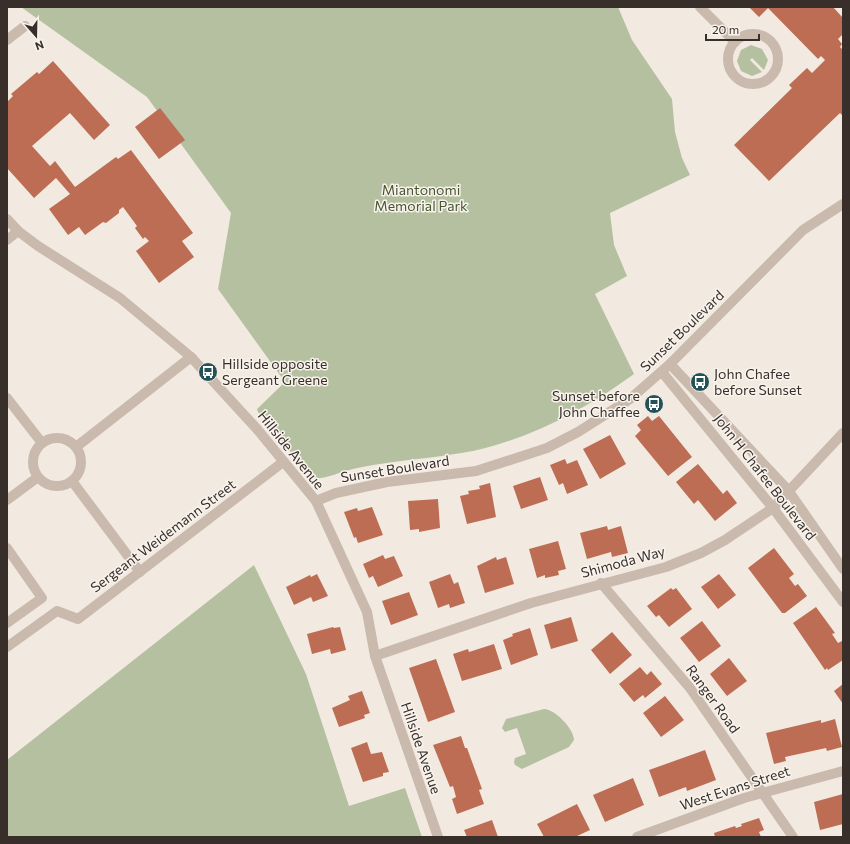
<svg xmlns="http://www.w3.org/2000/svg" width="850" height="844" font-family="Commissioner,sans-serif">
	<rect width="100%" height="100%" fill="#f2eae0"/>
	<g fill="#b5c0a1">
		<path d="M21,7H618L632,40L672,99L675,132L682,158L690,175L610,213L614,245L627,276L595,294L634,374C586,409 532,438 473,451C442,457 411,459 380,464C371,465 362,467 353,469C339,472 325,480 312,478L258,412L257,409L285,382L218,289L231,213L147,97Z"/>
		<polygon points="751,45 762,49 768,60 764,70 752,58 750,60 762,72 752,76 741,71 737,61 741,50"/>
		<polygon points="254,565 306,674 349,806 405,788 422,837 7,837 7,760"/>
		<path d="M544,709C555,709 574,729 574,740L569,747L522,769L515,765L514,762L515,758L526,754L517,728L505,732L502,728L506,719Z"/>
	</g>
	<g fill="#bd6d53">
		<polygon points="749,7 833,7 843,18 843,34 838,39 842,44 840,47 843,50 843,116 840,113 769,181 734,145 792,88 789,85 807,68 812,73 825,60 821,56 818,59 768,8 759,17"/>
		<polygon points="53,61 110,125 94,140 70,113 32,146 50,166 55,161 75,187 116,157 118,159 131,150 193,233 182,241 194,257 159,283 136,251 149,241 145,237 143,239 135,228 137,226 123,207 119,210 119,213 106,223 103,222 85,235 79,227 68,235 49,209 70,194 56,178 34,198 7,168 7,102 13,96 11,94 37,72 39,74"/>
		<polygon points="160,108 185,140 159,159 135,127"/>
		<polygon points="648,416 652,421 659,416 692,457 668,476 635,436 641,430 637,425"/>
		<polygon points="610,435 626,464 600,479 583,449"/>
		<polygon points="565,459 567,464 577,460 588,485 567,494 563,483 559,485 550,465"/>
		<polygon points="698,464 723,494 727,490 737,503 715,521 698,500 694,504 676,482"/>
		<polygon points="540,477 548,500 521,509 513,486"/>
		<polygon points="490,483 496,517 467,524 460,496 469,494 468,491 480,489 479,486"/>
		<polygon points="438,499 440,528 419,532 419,529 410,530 408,501"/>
		<polygon points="372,507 383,535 358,543 356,537 354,538 344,512 357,508 358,511"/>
		<polygon points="607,526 608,530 621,526 628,553 612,557 611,552 587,559 580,533"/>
		<polygon points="558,541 566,569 558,571 559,575 545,578 545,575 537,578 529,549"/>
		<polygon points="774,548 794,574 789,578 795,586 798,584 807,596 785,613 782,613 748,568"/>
		<polygon points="383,555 385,559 394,556 403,576 378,587 373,576 369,578 363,564"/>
		<polygon points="496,557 497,560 506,557 514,584 485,593 477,566"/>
		<polygon points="317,574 328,596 313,602 311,597 294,605 286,587 310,575 311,577"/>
		<polygon points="450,574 454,584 458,582 465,603 450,608 449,604 438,608 429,582"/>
		<polygon points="719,574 736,595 718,609 701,587"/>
		<polygon points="671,588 673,590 676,588 692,609 669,627 659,615 656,617 647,606"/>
		<polygon points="409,592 418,615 391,625 382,601"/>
		<polygon points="816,607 835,633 832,634 838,643 842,641 843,642 843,660 828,670 827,668 825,670 793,623"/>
		<polygon points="571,617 578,641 551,649 544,625"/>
		<polygon points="702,621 721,646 699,662 680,638"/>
		<polygon points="333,627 334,628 340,627 346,650 331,654 330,649 312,654 307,634"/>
		<polygon points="530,628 538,655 511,665 503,640 513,636 512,634"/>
		<polygon points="612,632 632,655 610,674 591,650"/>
		<polygon points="494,644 502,669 462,681 453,654 468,649 469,652"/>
		<polygon points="729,658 747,681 727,696 710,674"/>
		<polygon points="436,659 455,712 428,722 409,668"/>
		<polygon points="640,667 647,675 651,671 662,684 645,698 643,695 634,702 619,684"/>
		<polygon points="843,684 843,704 834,691"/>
		<polygon points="362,691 370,713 364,715 365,718 339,727 332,708 350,700 348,696"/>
		<polygon points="665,696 684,720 661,737 643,713"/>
		<polygon points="835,719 842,747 827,751 826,748 785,757 786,761 774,764 766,733 821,720 821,723"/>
		<polygon points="461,736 465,748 467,748 482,789 479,790 484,804 457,814 452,799 456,797 453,786 450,787 433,745"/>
		<polygon points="367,742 371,754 382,752 389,772 383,773 383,776 363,782 351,748"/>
		<polygon points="705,750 716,780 687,791 686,787 659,797 649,770"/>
		<polygon points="633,778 644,805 605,822 593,795"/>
		<polygon points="843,794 843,824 820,830 814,802"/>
		<polygon points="577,804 590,830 575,837 544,837 537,824"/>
		<polygon points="759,818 764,830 759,832 761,837 715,837 714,833 735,826 736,828 742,826 741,824"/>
		<polygon points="492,820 498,837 467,837 464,830"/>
	</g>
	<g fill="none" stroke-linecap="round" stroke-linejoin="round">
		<g stroke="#c9baad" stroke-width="10">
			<polyline points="700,7 735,42"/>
			<circle cx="753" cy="59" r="25"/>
			<polyline points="7,40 25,26"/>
			<polyline points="7,219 18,231 38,246 120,298 191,357 257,429 316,501 367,612 375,656 438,837"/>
			<polyline points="7,240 18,231"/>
			<polyline points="670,364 788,490 843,569"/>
			<polyline points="662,372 773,508 843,602"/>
			<polyline points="7,398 42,443"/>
			<circle cx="57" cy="462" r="24"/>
			<polyline points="76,447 191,357"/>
			<polyline points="72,481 140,572"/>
			<polyline points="7,500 38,477"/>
			<polyline points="316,501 336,493 387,482 476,471 547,448 578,432 630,399 670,364 803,230 843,204"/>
			<polyline points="7,548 42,598 7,623"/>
			<polyline points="601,583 690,688 793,837"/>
			<polyline points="7,647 57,611 78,619 283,462"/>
			<polyline points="375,656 531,603 666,567 701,553 725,540 773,508 843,433"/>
			<polyline points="637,837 744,798 843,771"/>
		</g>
	</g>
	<defs>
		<symbol id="bus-disc" viewBox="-11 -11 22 22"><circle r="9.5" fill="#235357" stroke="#f9f3ed"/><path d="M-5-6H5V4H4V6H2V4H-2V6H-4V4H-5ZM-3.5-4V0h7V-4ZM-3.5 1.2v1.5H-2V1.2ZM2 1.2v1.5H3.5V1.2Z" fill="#fff"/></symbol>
	</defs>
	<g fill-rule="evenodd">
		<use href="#bus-disc" x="197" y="361" width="22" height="22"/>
		<use href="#bus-disc" x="689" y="371" width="22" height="22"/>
		<use href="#bus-disc" x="643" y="393" width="22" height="22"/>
	</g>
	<g text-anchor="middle" stroke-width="3" stroke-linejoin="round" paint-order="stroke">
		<g font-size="14" fill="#475430" stroke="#f9f3ed">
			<text x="421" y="195">Miantonomi<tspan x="421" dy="16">Memorial Park</tspan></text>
		</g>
		<g font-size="14" fill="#382f2b" stroke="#f9f3ed">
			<text transform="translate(682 331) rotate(-44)" y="5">Sunset Boulevard</text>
			<text transform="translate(291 450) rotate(51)" y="5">Hillside Avenue</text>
			<text transform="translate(395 469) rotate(-9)" y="5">Sunset Boulevard</text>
			<text transform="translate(765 477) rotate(52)" y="5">John H Chafee Boulevard</text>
			<text transform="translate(163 536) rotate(-37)" y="5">Sergeant Weidemann Street</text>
			<text transform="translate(623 562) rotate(-15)" y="5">Shimoda Way</text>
			<text transform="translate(713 699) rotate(54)" y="5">Ranger Road</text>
			<text transform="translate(421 748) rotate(71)" y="5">Hillside Avenue</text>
			<text transform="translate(735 788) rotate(-18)" y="5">West Evans Street</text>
		</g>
		<g font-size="14" fill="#382f2b" stroke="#f9f3ed" text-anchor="start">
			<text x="222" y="369">Hillside opposite<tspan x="222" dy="16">Sergeant Greene</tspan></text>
			<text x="714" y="379">John Chafee<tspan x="714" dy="16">before Sunset</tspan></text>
			<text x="640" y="401" text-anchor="end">Sunset before<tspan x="640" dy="16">John Chaffee</tspan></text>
		</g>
	</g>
	<rect width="850" height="844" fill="none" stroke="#382f2b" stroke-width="16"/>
	<g transform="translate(36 36) rotate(160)" stroke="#f9f3ed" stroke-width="3" paint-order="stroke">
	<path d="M0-3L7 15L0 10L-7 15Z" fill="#382f2b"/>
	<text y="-6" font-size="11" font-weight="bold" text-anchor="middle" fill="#382f2b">N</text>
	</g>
	<path d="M706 34v6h53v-6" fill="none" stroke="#382f2b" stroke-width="2"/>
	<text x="712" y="34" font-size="12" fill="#382f2b" stroke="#f9f3ed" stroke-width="3" paint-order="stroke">20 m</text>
</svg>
